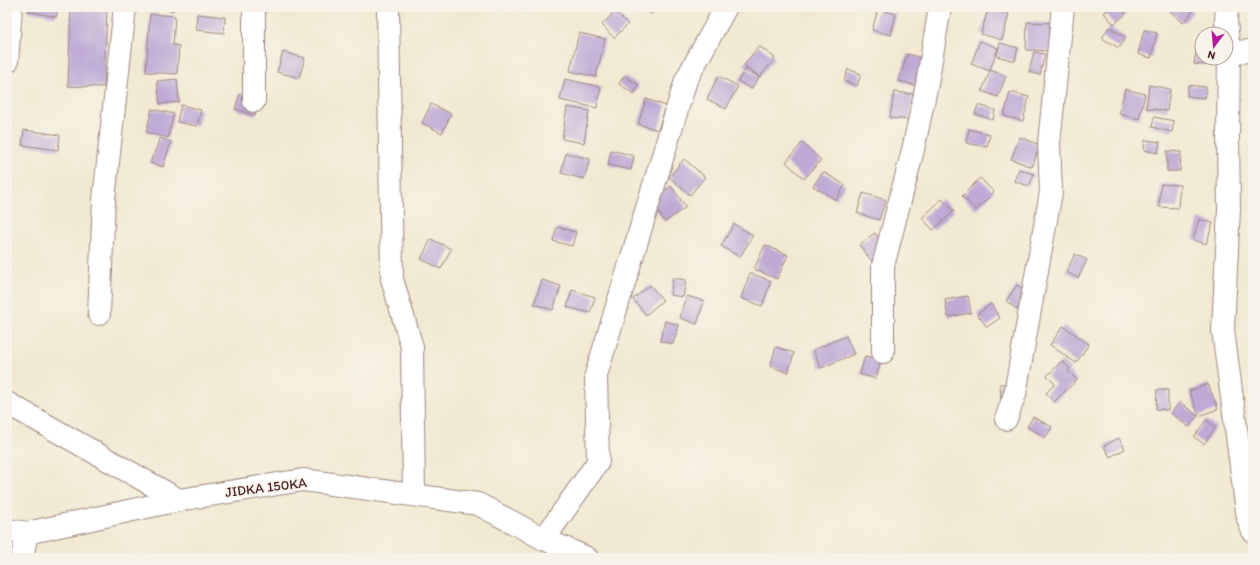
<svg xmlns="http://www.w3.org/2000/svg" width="1260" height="565" font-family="Itim,sans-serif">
	<rect width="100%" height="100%" fill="#f7f3e8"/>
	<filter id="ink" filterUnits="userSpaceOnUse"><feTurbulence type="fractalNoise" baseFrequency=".025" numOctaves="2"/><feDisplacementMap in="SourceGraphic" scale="8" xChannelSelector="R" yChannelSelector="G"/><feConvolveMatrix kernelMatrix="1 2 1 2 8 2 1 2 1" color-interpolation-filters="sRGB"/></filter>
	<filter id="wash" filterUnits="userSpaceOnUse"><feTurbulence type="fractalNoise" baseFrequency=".012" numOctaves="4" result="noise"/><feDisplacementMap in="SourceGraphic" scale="16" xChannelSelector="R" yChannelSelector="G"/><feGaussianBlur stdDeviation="0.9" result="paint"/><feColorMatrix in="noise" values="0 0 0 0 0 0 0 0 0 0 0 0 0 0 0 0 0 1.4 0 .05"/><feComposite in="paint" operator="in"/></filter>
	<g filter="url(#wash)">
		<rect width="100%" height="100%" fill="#f1e9d2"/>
		<g id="blocks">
			<g fill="#beaad5">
				<polygon points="29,7 59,7 56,17 28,11"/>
				<polygon points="71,7 107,8 104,87 68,86"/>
				<polygon points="159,7 174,7 173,11"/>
				<polygon points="643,7 655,7 652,14 642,9"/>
				<polygon points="1111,7 1120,7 1126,14 1114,24 1104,13"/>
				<polygon points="1170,7 1187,7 1193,12 1183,23 1168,9"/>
				<polygon points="878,9 896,14 891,35 872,30"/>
				<polygon points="988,9 1009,14 1002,40 981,34"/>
				<polygon points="615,11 628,24 614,38 602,25"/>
				<polygon points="150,14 175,16 173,45 179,46 177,74 146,72"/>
				<polygon points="197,14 225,17 224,33 196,30"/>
				<polygon points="1027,22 1054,23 1054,51 1026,50"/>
				<polygon points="1109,27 1126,38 1119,48 1102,38"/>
				<polygon points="1144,30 1157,33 1151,58 1138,54"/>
				<polygon points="579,33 605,39 596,77 570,71"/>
				<polygon points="980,41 998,48 990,70 1006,76 998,97 982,91 990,71 971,64"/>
				<polygon points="1000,43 1018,48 1015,61 997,56"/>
				<polygon points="1197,45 1202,46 1202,58 1207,58 1206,65 1194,64"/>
				<polygon points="759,46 775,58 760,77 744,65"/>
				<polygon points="283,52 305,58 299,78 277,72"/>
				<polygon points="1034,52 1045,54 1040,75 1029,72"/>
				<polygon points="907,54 930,60 922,87 899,81"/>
				<polygon points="746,69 759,77 751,89 738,81"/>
				<polygon points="848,69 861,74 857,86 844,81"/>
				<polygon points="624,76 639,85 634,94 619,84"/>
				<polygon points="718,76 738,86 726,109 707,99"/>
				<polygon points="177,79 179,102 160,104 157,81"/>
				<polygon points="565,79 601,87 597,108 560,100"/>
				<polygon points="1149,85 1170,89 1167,111 1146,108"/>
				<polygon points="1188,85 1206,87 1205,98 1187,96"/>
				<polygon points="1125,89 1145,94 1139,119 1119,114"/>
				<polygon points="894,92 913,94 910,120 890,118"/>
				<polygon points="1010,92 1029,97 1023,121 1004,116"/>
				<polygon points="240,94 260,101 255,116 235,109"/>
				<polygon points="646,99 666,106 658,130 638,124"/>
				<polygon points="431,104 451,114 442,133 422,123"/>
				<polygon points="181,105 201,110 197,126 177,122"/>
				<polygon points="978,105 995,110 993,120 975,114"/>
				<polygon points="567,107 589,111 584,143 562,139"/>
				<polygon points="152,109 174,114 168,138 146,132"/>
				<polygon points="1154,117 1174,121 1172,132 1152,127"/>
				<polygon points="969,129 990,134 987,147 966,143"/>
				<polygon points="24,130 60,135 58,150 22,145"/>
				<polygon points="1020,137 1040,145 1032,167 1011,159"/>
				<polygon points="160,138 171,142 163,167 150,163"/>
				<polygon points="1145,140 1160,142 1158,153 1144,150"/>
				<polygon points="802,143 821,160 804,179 786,162"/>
				<polygon points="611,150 634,156 631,170 608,165"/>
				<polygon points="1167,151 1181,152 1180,171 1167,171"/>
				<polygon points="566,153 590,159 584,179 561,173"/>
				<polygon points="684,159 705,177 690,195 669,177"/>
				<polygon points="1019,169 1034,174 1029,186 1014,181"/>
				<polygon points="823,172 845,185 836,200 813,186"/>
				<polygon points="980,178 994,192 976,210 962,196"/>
				<polygon points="1161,184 1180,185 1178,208 1159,207"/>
				<polygon points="671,186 686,207 665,222 650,201"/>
				<polygon points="863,193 886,200 879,220 857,213"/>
				<polygon points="942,199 954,211 933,230 922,218"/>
				<polygon points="1199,219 1213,223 1206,244 1193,240"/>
				<polygon points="734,224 753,235 740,257 721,246"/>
				<polygon points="557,227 576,232 572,246 553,241"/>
				<polygon points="875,233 890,253 875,265 859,245"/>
				<polygon points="431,239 451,249 441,269 421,259"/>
				<polygon points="765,245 788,255 777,279 754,269"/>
				<polygon points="1075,254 1087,260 1078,278 1066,272"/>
				<polygon points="750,273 771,281 762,306 741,298"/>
				<polygon points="673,278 686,280 683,297 670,295"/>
				<polygon points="542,280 561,286 553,310 534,304"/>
				<polygon points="650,285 663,300 646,315 633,299"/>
				<polygon points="1017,285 1035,297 1023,314 1006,301"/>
				<polygon points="572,290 595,297 590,313 567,307"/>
				<polygon points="687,296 704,301 697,324 680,318"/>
				<polygon points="968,296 971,313 948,317 945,300"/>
				<polygon points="991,304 1000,318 987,327 977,314"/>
				<polygon points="665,321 679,325 673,344 660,341"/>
				<polygon points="1063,326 1089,344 1076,363 1050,345"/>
				<polygon points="846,336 854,354 821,368 813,350"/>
				<polygon points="776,347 794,353 788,373 770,366"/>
				<polygon points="865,356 881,360 876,379 860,374"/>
				<polygon points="1062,361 1070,369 1068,371 1077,380 1054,402 1046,393 1055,384 1047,376"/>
				<polygon points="1013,383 1001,403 1000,384"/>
				<polygon points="1208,384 1218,409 1199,416 1189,391"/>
				<polygon points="1157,390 1168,390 1168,410 1156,409"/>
				<polygon points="1180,402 1198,416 1189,427 1171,413"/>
				<polygon points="1033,417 1052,427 1046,437 1027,427"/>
				<polygon points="1206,420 1216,427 1204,444 1194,437"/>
				<polygon points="1119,438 1125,449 1110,457 1104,446"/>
			</g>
		</g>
	</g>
	<g filter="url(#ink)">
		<use href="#blocks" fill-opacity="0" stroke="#9e847e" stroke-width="1"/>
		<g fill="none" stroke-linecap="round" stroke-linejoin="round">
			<defs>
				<g id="minor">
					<polyline points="254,7 254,101"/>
					<polyline points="388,7 392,279 412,347 414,495"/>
					<polyline points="1227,7 1226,21 1229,52 1228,136 1229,209 1223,330 1248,519 1253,531"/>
					<polyline points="1229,52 1253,51"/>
					<polyline points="7,62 11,7"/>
					<polyline points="99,314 104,199 125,7"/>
					<polyline points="883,352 883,266 913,150 927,84 940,7"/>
					<polyline points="7,403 179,500"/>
					<polyline points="1006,419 1015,394 1051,192 1049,143 1063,7"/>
					<polyline points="7,530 27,533 179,500 303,480 478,504 544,539 587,558"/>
					<polyline points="544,539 598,462 596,375 686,80 726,7"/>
					<polyline points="22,558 27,533"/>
				</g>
			</defs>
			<use href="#minor" stroke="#9e847e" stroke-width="24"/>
			<use href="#minor" stroke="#fff" stroke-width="22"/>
		</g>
	</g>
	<g text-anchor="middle" stroke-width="4" stroke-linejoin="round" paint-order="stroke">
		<g font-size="14" fill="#4a1f2b" stroke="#f7f3e8">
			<text transform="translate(266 487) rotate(-7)" y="5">JIDKA 150KA</text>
		</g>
	</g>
	<rect width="1260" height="565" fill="none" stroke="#f7f3e8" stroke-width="24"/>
	<g transform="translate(1214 46) rotate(196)"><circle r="19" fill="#f7f3e8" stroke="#b29e9c"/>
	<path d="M0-3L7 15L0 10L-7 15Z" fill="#b5179e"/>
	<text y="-6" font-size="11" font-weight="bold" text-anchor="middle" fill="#4a1f2b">N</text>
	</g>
</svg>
